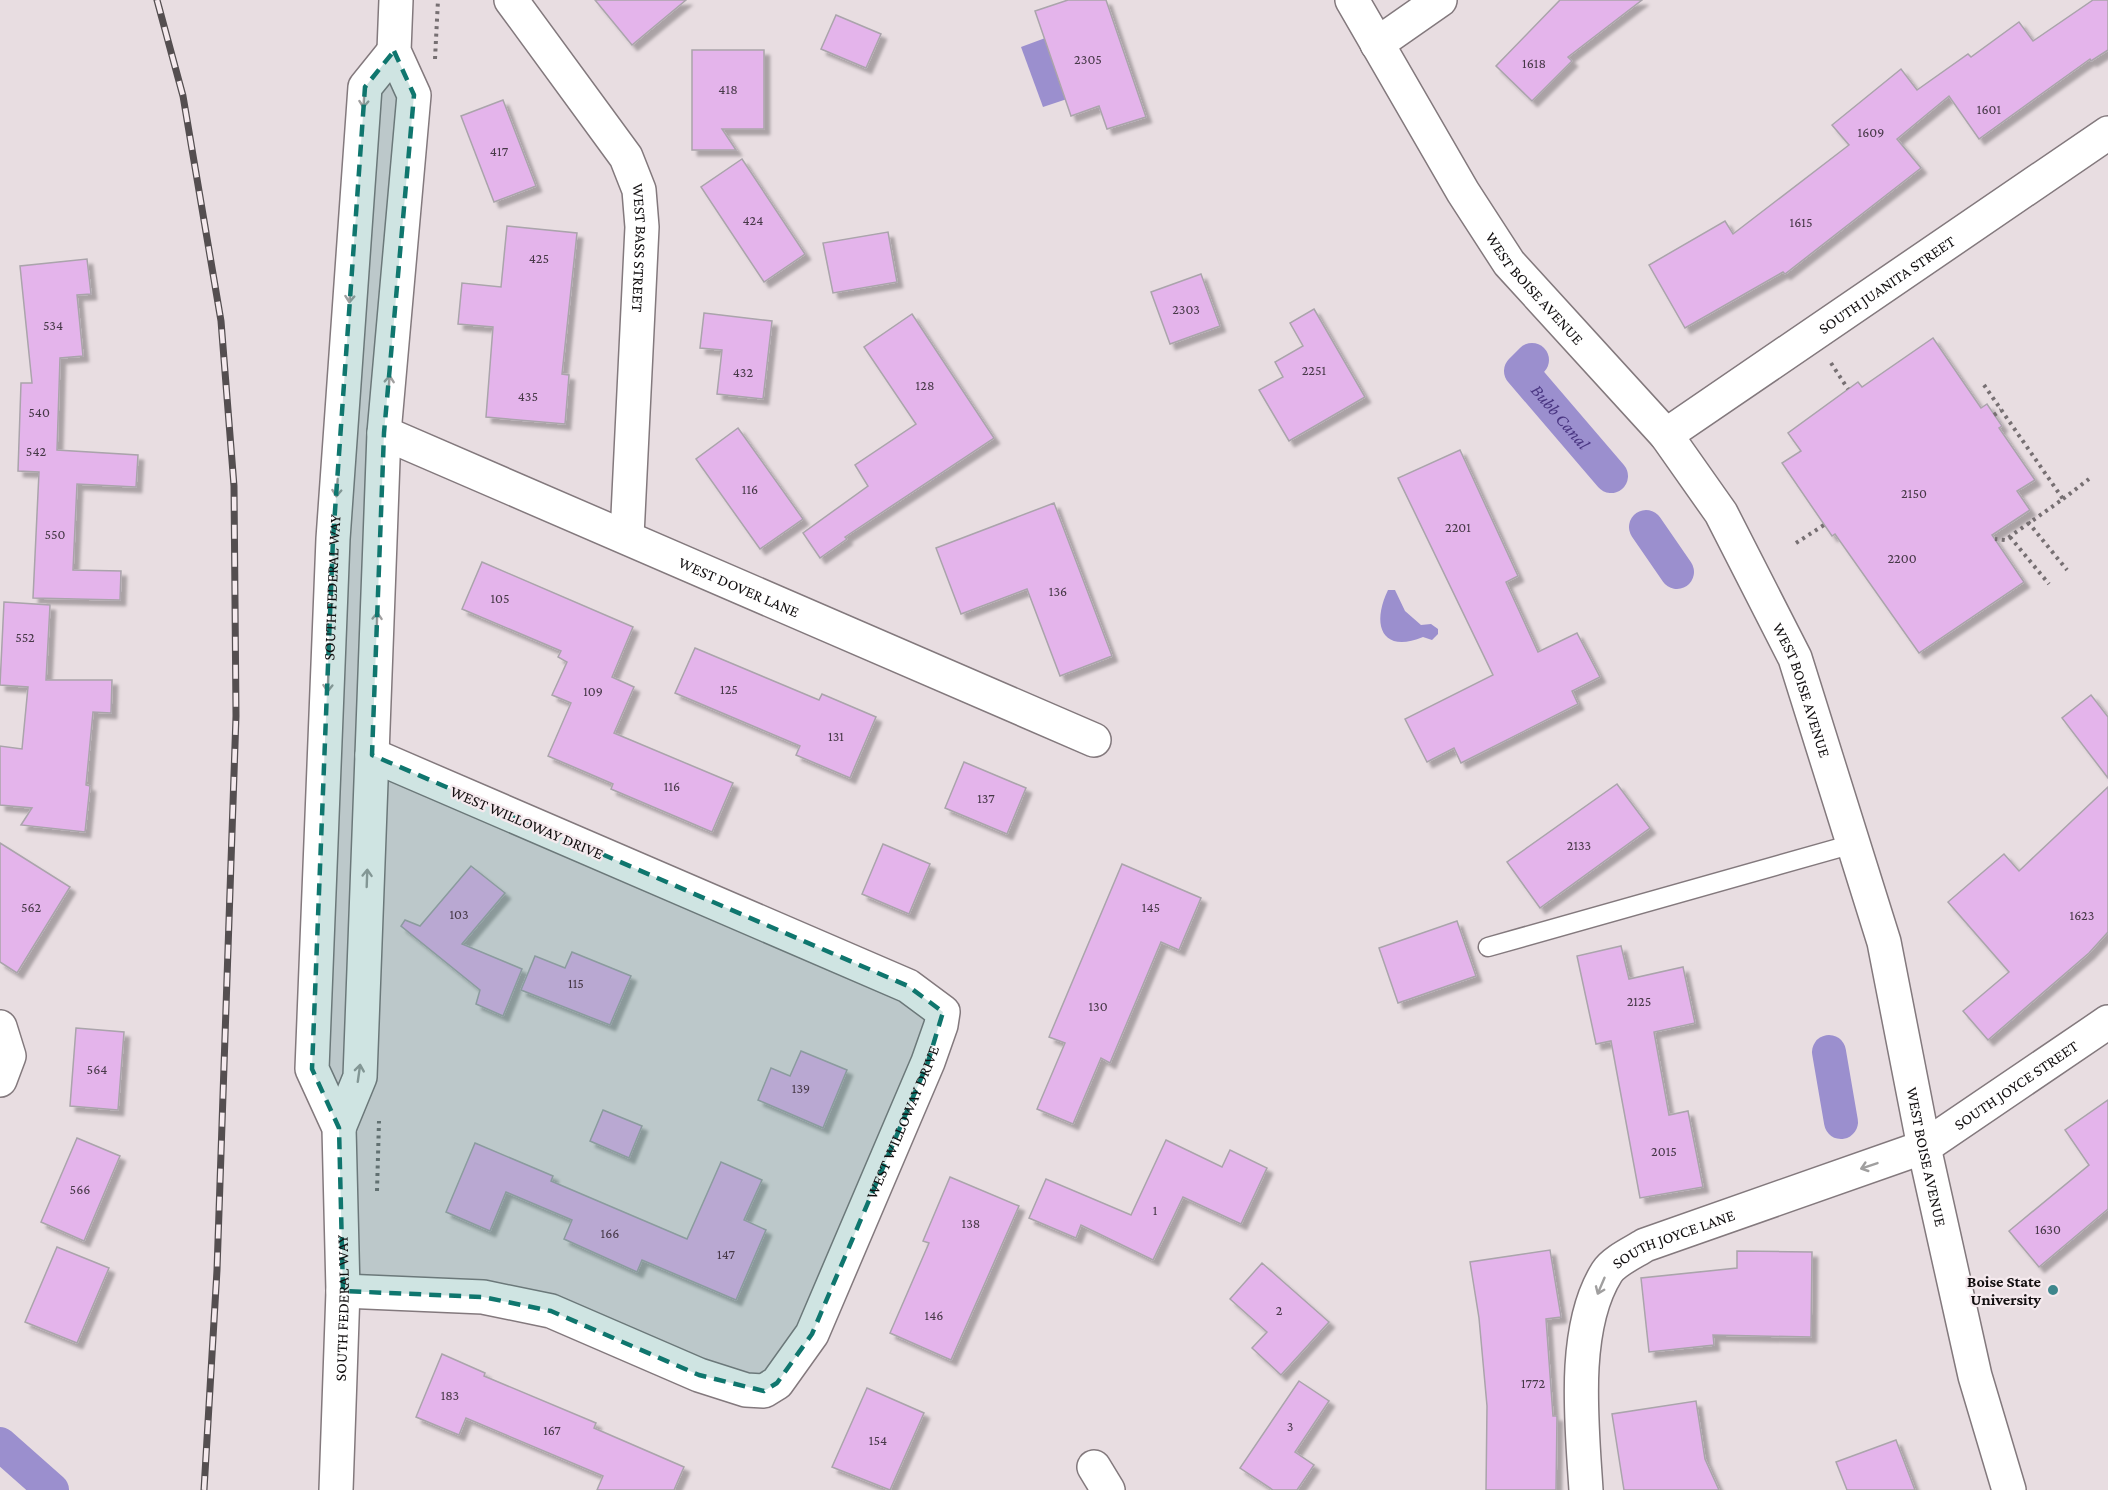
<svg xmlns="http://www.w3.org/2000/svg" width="2108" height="1490" font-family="'Crimson Pro',serif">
	<defs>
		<filter id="shadow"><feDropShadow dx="5.5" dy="5.5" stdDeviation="1.5" flood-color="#0004"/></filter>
	</defs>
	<rect width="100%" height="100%" fill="#e8dde1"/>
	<g fill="#9b8fce">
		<polygon points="1048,37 1070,98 1043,107 1021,47"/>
		<path d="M1388,590H1395L1405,611L1421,625L1431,624L1438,629V634L1432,640L1423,637C1382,654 1371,625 1388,590Z"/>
	</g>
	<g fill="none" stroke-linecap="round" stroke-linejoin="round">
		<g stroke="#9b8fce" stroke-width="34">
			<path id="s1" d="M1532,360L1521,371L1611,476"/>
			<polyline points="1646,527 1677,572"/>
			<polyline points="1829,1052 1841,1122"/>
			<polyline points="0,1444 52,1490"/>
		</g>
	</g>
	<g fill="#e4b4eb" stroke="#aaa4ab" stroke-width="1.5" filter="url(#shadow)">
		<polygon points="595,0 686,0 632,45"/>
		<polygon points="1068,0 1106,0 1146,117 1107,129 1099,106 1071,116 1035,11"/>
		<polygon points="1560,0 1642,0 1568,57 1572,61 1532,101 1496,66"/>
		<polygon points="2093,0 2108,0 2108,50 2091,61 2090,59 1979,139 1949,96 1897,139 1921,168 1785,274 1783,272 1685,328 1649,265 1725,221 1733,234 1849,145 1832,125 1901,69 1917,90 1968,54 1971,57 2019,22 2033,41"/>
		<polygon points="836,15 881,34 866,68 821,49"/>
		<polygon points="692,50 764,50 764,129 722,129 736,150 692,150"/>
		<polygon points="503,100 536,186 494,202 461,116"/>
		<polygon points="742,159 805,254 764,282 701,187"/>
		<polygon points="507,226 577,233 562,374 569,375 565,424 486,417 493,327 458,324 462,283 501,287"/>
		<polygon points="888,232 897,282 833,293 823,243"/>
		<polygon points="87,259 91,294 77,295 83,356 60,358 57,450 138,455 136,487 77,484 73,570 121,571 120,600 33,598 39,472 18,471 21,383 32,383 20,266"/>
		<polygon points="1201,274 1220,326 1170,344 1151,292"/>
		<polygon points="1314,309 1365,397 1289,441 1259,390 1283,377 1275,362 1303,346 1290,323"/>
		<polygon points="704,313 772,321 763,399 717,394 722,350 700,348"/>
		<polygon points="912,314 994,438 845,537 847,539 820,558 803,533 868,486 855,465 916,424 864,347"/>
		<polygon points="1933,338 1981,408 1987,404 2002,426 1999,428 2035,480 2017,491 2030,510 1992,535 2024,582 1919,653 1835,534 1832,536 1782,463 1801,451 1788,433 1858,382 1862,387"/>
		<polygon points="738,428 803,519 760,549 696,459"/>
		<polygon points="1460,450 1518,576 1506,582 1538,652 1577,633 1600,677 1572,691 1578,704 1461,763 1454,748 1427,762 1405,719 1493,675 1398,478"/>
		<polygon points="1054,503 1112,656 1060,676 1027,589 961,614 936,548"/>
		<polygon points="482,562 633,627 612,677 634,687 614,733 733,783 712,832 611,789 613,784 548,756 571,703 552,695 567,662 558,657 561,651 462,609"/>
		<polygon points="4,602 50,605 46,680 112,680 111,713 93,712 86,785 90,786 85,832 21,825 32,808 0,805 0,746 22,749 28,687 0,685"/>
		<polygon points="695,648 819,700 822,694 876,717 850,778 796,755 800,746 675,693"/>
		<polygon points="2091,695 2108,717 2108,778 2062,718"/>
		<polygon points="964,762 1026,788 1007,834 945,808"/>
		<polygon points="1617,784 1650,828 1540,908 1507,862"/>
		<polygon points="2108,787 2108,932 2089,953 1988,1040 1963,1011 2009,972 1948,902 2004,854 2019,871"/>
		<polygon points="0,843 70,887 17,973 0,962"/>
		<polygon points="883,844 930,864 909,914 862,894"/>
		<polygon points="1122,864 1201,898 1179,950 1161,942 1110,1063 1101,1058 1073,1124 1037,1109 1065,1043 1049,1037"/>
		<polygon points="471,866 505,893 462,944 522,969 503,1016 476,1004 480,990 401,926 405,920 420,926"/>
		<polygon points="1457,921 1476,976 1398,1003 1379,948"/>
		<polygon points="1621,946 1629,979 1683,967 1695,1023 1654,1032 1669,1115 1688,1111 1703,1187 1640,1198 1611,1041 1596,1044 1577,956"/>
		<polygon points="572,952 631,976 610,1025 521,990 535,956 565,968"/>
		<polygon points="76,1028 124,1032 118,1110 70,1106"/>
		<polygon points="801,1051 847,1070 823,1128 758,1100 771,1068 790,1076"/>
		<polygon points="2108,1100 2108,1209 2039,1267 2009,1231 2089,1165 2065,1130"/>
		<polygon points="603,1110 642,1126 629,1158 590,1141"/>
		<polygon points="77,1138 120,1156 84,1241 41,1222"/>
		<polygon points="1166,1140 1222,1167 1230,1150 1267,1168 1241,1224 1183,1197 1153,1260 1081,1225 1076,1238 1029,1218 1046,1179 1131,1215"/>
		<polygon points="475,1143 553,1176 551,1181 687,1239 721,1162 762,1180 744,1220 766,1230 736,1300 642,1260 637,1272 564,1239 572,1220 506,1192 490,1231 446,1212"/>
		<polygon points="950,1177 1019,1206 951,1360 890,1333 929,1243 923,1241"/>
		<polygon points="57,1247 109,1268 77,1343 25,1322"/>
		<polygon points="1550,1250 1561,1317 1546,1319 1553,1416 1557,1416 1556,1490 1486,1490 1487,1406 1479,1318 1470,1262"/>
		<polygon points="1737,1251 1812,1252 1811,1337 1713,1335 1714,1345 1649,1352 1641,1278 1737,1268"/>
		<polygon points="1262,1263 1329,1322 1281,1375 1252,1348 1267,1332 1230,1299"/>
		<polygon points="442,1354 485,1373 484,1376 596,1423 594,1428 684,1467 674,1490 597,1490 603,1476 466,1418 459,1435 416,1417"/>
		<polygon points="1299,1381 1329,1401 1295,1452 1314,1465 1297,1490 1273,1490 1240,1468"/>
		<polygon points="867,1388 924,1413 890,1490 832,1467"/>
		<polygon points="1696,1401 1705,1459 1719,1490 1624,1490 1612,1414"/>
		<polygon points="1896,1440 1915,1490 1847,1490 1836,1462"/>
	</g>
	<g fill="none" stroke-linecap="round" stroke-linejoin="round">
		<defs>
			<polyline id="service" points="1488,947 1853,844"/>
			<g id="minor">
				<path id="s2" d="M511,0L626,157L639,190L642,227L627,536"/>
				<polyline points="1377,44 1440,0"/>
				<path id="s3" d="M384,433L1094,740"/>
				<path id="s4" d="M1666,435L2108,133"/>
				<polyline points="0,1027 9,1056 0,1080"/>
				<path id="s5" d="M343,1291L483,1297L551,1311L699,1375L746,1390L764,1391L777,1383L812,1334L928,1062L941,1025L943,1012L908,986L372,755"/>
				<polyline points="1094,1467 1108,1490"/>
				<path id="s6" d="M1586,1490C1582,1425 1571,1329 1607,1272C1614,1261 1634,1252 1645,1245L1924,1147L2108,1022"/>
			</g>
			<g id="tertiary">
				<path id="s7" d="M1352,0L1463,192L1509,263L1666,435L1721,513L1795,658L1884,942L1924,1147L1975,1376L2009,1490"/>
			</g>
			<g id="secondary">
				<polyline points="339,1128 360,1077 384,433 414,95 394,51 396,0"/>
				<path id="s8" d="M336,1490L343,1291L339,1128L312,1069L333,539L365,87L394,51"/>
			</g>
		</defs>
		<use href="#service" stroke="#83797d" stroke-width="21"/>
		<use href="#minor" stroke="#83797d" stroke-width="36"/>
		<use href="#tertiary" stroke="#83797d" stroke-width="36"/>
		<use href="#secondary" stroke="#83797d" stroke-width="36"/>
		<g stroke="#766f72" stroke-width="4" stroke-dasharray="3 4.5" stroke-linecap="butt">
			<polyline points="435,59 438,0"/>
			<polyline points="1831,363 1848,389"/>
			<polyline points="1984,385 2063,499 2005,540 1995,539"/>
			<polyline points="1994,415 2001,410"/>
			<polyline points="2063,499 2089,479"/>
			<polyline points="2028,522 2067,570"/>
			<polyline points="2010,537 2049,584"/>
			<polyline points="1796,543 1824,525"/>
			<polyline points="377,1191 379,1121"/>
		</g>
		<use href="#service" stroke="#fff" stroke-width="18"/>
		<use href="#minor" stroke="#fff" stroke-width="33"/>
		<use href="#tertiary" stroke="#fff" stroke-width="33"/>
		<use href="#secondary" stroke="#fff" stroke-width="33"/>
		<defs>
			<polyline id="rail" points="157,0 183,96 221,321 234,486 236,716 217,1270 204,1490"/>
		</defs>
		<use href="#rail" stroke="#544e50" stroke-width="7"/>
		<use href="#rail" stroke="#f5eaee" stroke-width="4.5" stroke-dasharray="14" stroke-linecap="butt"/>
	</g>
	<defs><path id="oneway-shaft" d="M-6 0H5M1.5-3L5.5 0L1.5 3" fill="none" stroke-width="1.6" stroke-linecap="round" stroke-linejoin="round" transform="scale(1.5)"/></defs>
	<g stroke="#a09f9f">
		<use href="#oneway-shaft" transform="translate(364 99) rotate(94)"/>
		<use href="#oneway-shaft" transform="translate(350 294) rotate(94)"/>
		<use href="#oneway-shaft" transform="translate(389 384) rotate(-85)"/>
		<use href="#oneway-shaft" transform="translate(337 488) rotate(94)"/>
		<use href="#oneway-shaft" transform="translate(377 621) rotate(-88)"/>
		<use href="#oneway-shaft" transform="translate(328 683) rotate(92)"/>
		<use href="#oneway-shaft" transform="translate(367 878) rotate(-88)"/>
		<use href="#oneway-shaft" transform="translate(359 1073) rotate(-82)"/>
		<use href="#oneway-shaft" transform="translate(1869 1166) rotate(161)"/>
		<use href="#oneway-shaft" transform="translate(1601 1286) rotate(113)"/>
	</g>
	<path fill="#0f766e" fill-opacity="0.2" stroke="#0f766e" stroke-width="4.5" stroke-dasharray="12 8" stroke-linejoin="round" d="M394,51L414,95L384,433L372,755L908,986L943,1012L928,1062L812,1334L777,1383L764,1391L699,1375L551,1311L483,1297L343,1291L339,1128L312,1069L333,539L365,87Z"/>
	<circle fill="#3e868c" stroke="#f5eaee" stroke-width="2" cx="2053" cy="1290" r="6"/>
	<g text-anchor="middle" stroke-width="4.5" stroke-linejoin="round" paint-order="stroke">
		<g font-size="14" fill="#463847">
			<text x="1088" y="64">2305</text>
			<text x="1534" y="68">1618</text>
			<text x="728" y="94">418</text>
			<text x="1989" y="114">1601</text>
			<text x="1871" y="137">1609</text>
			<text x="499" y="156">417</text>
			<text x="753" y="225">424</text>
			<text x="1801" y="227">1615</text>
			<text x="539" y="263">425</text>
			<text x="1186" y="314">2303</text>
			<text x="53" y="330">534</text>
			<text x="1314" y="375">2251</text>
			<text x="743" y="377">432</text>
			<text x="925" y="390">128</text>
			<text x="528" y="401">435</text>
			<text x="39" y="417">540</text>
			<text x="36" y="456">542</text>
			<text x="750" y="494">116</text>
			<text x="1914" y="498">2150</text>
			<text x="1458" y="532">2201</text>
			<text x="55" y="539">550</text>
			<text x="1902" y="563">2200</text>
			<text x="1058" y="596">136</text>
			<text x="500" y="603">105</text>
			<text x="25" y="642">552</text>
			<text x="729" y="694">125</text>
			<text x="593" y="696">109</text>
			<text x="836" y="741">131</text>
			<text x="672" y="791">116</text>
			<text x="986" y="803">137</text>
			<text x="1579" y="850">2133</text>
			<text x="31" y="912">562</text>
			<text x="1151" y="912">145</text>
			<text x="459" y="919">103</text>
			<text x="2082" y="920">1623</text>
			<text x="576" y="988">115</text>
			<text x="1639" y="1006">2125</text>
			<text x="1098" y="1011">130</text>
			<text x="97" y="1074">564</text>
			<text x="801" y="1093">139</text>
			<text x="1664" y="1156">2015</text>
			<text x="80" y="1194">566</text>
			<text x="1155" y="1215">1</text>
			<text x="971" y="1228">138</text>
			<text x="2048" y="1234">1630</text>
			<text x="610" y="1238">166</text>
			<text x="726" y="1259">147</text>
			<text x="1279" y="1315">2</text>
			<text x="934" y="1320">146</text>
			<text x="1533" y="1388">1772</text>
			<text x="450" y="1400">183</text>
			<text x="1290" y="1431">3</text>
			<text x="552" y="1435">167</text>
			<text x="878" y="1445">154</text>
		</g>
		<g font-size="16" fill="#120f10" stroke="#f5eaee">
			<text dy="6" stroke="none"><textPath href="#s2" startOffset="288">WEST BASS STREET</textPath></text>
			<text dy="6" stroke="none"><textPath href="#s4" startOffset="267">SOUTH JUANITA STREET</textPath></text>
			<text dy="6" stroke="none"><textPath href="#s7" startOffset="342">WEST BOISE AVENUE</textPath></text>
			<text dy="6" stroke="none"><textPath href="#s3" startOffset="387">WEST DOVER LANE</textPath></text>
			<text dy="6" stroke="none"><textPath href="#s8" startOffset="909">SOUTH FEDERAL WAY</textPath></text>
			<text dy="6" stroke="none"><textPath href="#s7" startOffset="830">WEST BOISE AVENUE</textPath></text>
			<text transform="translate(527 822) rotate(23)" y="6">WEST WILLOWAY DRIVE</text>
			<text dy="6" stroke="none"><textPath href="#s6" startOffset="676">SOUTH JOYCE STREET</textPath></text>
			<text dy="6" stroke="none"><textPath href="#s5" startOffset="744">WEST WILLOWAY DRIVE</textPath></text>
			<text dy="6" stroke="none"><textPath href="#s7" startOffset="1314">WEST BOISE AVENUE</textPath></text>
			<text dy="6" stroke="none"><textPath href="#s6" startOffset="298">SOUTH JOYCE LANE</textPath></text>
			<text dy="6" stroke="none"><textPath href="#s8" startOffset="182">SOUTH FEDERAL WAY</textPath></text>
		</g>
		<g font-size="16" font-weight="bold" fill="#120f10" stroke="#f5eaee" text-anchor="end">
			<text x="2041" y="1287">Boise State<tspan x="2041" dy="18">University</tspan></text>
		</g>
		<g font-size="18" font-style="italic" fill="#4b3783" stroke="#f5eaee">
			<text dy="6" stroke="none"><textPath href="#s1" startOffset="76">Bubb Canal</textPath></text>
		</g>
	</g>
</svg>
